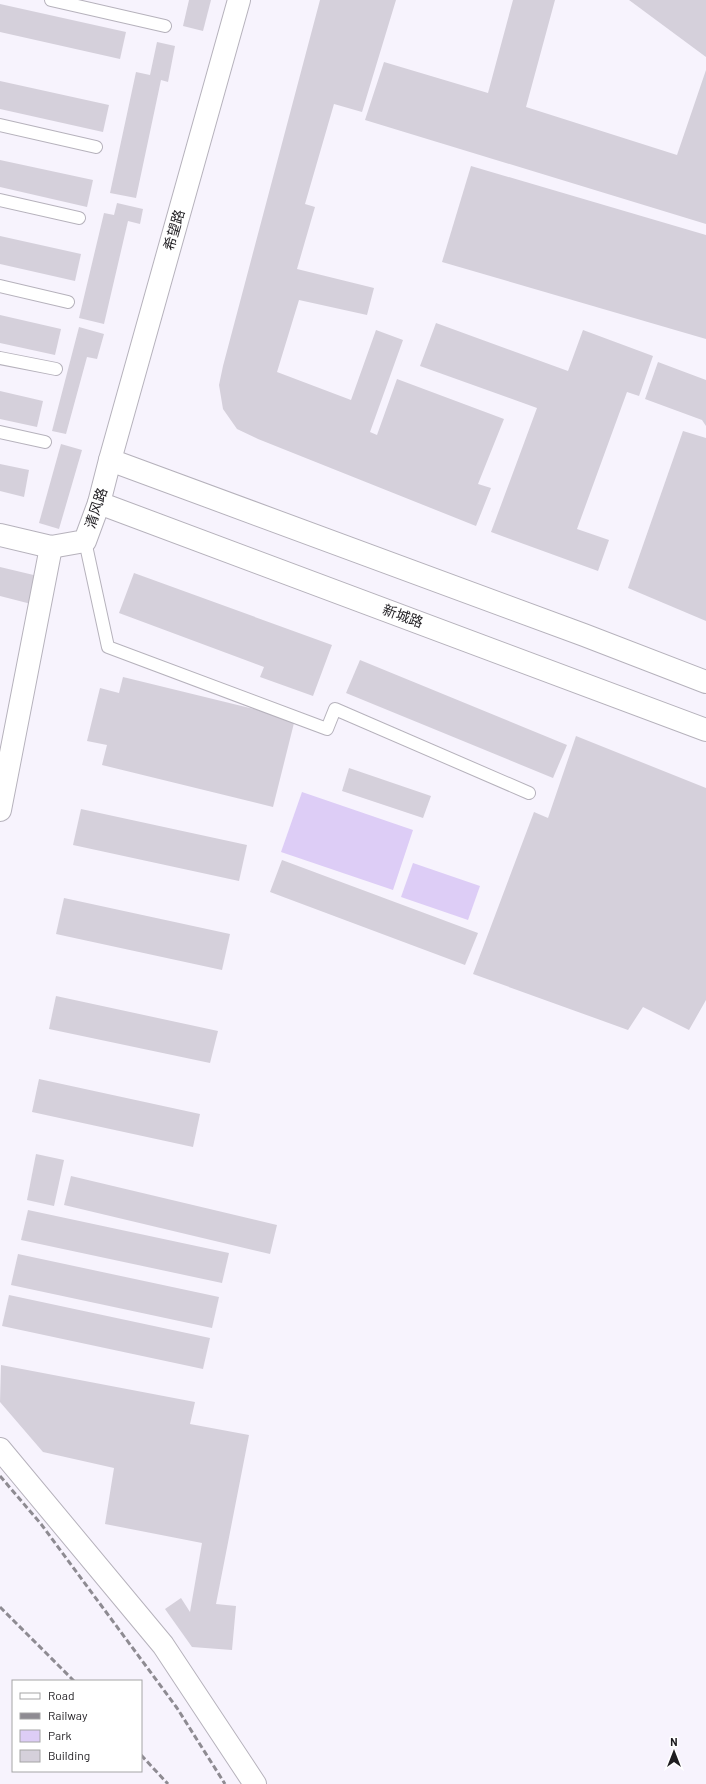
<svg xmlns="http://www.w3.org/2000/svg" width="706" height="1784" font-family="Barlow,'Noto Sans SC',sans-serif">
	<rect width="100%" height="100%" fill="#f7f3fd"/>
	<g fill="#ddcdf6">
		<polygon points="302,792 413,830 393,890 281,852"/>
		<polygon points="413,863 480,886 468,920 401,897"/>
	</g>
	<g fill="#d5d0db">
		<polygon points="189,0 211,0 203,31 183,26"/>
		<polygon points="320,0 396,0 362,112 334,104 305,204 315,207 297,269 374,288 367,315 299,300 277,372 351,400 376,330 403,340 370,432 377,435 397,379 504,419 478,484 491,488 476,526 258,439 237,429 223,409 219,385 223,366"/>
		<polygon points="513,0 555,0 526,107 677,155 706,70 706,224 365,120 384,62 488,93"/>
		<polygon points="629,0 706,0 706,57"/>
		<polygon points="0,4 126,32 120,59 0,32"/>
		<polygon points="157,42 175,46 168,82 161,80 136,198 110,193 136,72 150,75"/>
		<polygon points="0,81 109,105 103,132 0,109"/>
		<polygon points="0,160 93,180 87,207 0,187"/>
		<polygon points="471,166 706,235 706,339 442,262"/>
		<polygon points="117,203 143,209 140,224 128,221 104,324 79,318 104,213 114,215"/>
		<polygon points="0,236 81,254 75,281 0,264"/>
		<polygon points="0,315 61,329 55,355 0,343"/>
		<polygon points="436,323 568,371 583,330 653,356 639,396 627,392 577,529 609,540 598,571 491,532 537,408 420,366"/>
		<polygon points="79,327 104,334 97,359 87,357 66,434 52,431"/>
		<polygon points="658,362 706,380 706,426 702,420 645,399"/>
		<polygon points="0,391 43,401 37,427 0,419"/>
		<polygon points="683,431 706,438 706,621 628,588"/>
		<polygon points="61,444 82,450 59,529 39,523"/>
		<polygon points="0,464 29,470 24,497 0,491"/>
		<polygon points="0,567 42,577 35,605 0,596"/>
		<polygon points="134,573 332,645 313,696 260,677 264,667 119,613"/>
		<polygon points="360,660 567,745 553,778 346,693"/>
		<polygon points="123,677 295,719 273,807 102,765 107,745 87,741 100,688 119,693"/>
		<polygon points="576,736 706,788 706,1000 689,1030 643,1007 628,1030 473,974 534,812 548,818"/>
		<polygon points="349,768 431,796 423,818 342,791"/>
		<polygon points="81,809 247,845 239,881 73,845"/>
		<polygon points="282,860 478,933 465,965 270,892"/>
		<polygon points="64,898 230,934 222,970 56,934"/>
		<polygon points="56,996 218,1031 210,1063 49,1029"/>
		<polygon points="39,1079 200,1114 193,1147 32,1112"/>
		<polygon points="36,1154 64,1160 54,1206 27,1200"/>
		<polygon points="71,1176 277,1225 270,1254 64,1205"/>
		<polygon points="28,1210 229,1253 222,1283 21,1240"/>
		<polygon points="18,1254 219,1297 212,1328 11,1285"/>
		<polygon points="9,1295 210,1338 203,1369 2,1326"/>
		<polygon points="1,1365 195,1402 190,1424 249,1435 216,1604 236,1606 232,1650 192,1647 165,1609 181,1598 190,1612 202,1543 105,1524 114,1468 43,1452 0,1402"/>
	</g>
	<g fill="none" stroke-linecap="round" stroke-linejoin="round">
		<defs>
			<g id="service">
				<polyline points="51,0 165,26"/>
				<polyline points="0,125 96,147"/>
				<polyline points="0,200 79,218"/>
				<polyline points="0,286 68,302"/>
				<polyline points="0,358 56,369"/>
				<polyline points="0,432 45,442"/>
				<polyline points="85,541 108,647 327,729 335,709 529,793"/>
			</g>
			<g id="minor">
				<polyline points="0,810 51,547"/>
				<polyline points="0,1449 163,1645 255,1784"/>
			</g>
			<polyline id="tertiary" points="110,460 239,0"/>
			<g id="secondary">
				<polyline points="99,503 706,730"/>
				<polyline points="0,535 51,547 85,541 99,503 110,460 584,635 706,682"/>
			</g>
		</defs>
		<use href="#service" stroke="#b6b2bc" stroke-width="14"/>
		<use href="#minor" stroke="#b6b2bc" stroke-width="24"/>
		<use href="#tertiary" stroke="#b6b2bc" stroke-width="24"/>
		<use href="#secondary" stroke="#b6b2bc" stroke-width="24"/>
		<use href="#service" stroke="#fff" stroke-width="12"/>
		<use href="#minor" stroke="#fff" stroke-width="22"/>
		<use href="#tertiary" stroke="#fff" stroke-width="22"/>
		<use href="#secondary" stroke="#fff" stroke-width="22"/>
		<g stroke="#8e8b92" stroke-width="3" stroke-dasharray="6 3" stroke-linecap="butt">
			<polyline points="0,1476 41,1524 177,1708 225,1784"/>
			<polyline points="0,1607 74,1681"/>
			<polyline points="141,1755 168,1784"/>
		</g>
	</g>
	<g text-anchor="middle" stroke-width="3" stroke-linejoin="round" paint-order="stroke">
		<g font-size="14" fill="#1f1d21" stroke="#fff">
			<text transform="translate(174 230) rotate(-74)" y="5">希望路</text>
			<text transform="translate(96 508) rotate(-72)" y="5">清风路</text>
			<text transform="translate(403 616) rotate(20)" y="5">新城路</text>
		</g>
	</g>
	<rect x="12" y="1680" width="130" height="92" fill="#ffffff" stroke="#a5a5a6"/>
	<rect x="20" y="1693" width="20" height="6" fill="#ffffff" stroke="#a5a5a6"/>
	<text x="48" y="1700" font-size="12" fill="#1f1d21">Road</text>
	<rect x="20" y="1713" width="20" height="6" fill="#8e8b92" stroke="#a5a5a6"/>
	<text x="48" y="1720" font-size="12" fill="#1f1d21">Railway</text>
	<rect x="20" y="1730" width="20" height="12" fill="#ddcdf6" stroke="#a5a5a6"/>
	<text x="48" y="1740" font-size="12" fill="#1f1d21">Park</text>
	<rect x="20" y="1750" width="20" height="12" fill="#d5d0db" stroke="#a5a5a6"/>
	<text x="48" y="1760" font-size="12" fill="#1f1d21">Building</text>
	<g transform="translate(674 1752)" stroke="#ffffff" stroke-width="3" paint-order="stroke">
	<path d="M0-3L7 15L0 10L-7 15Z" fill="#1f1d21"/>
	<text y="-6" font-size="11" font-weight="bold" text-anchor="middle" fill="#1f1d21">N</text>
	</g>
</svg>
